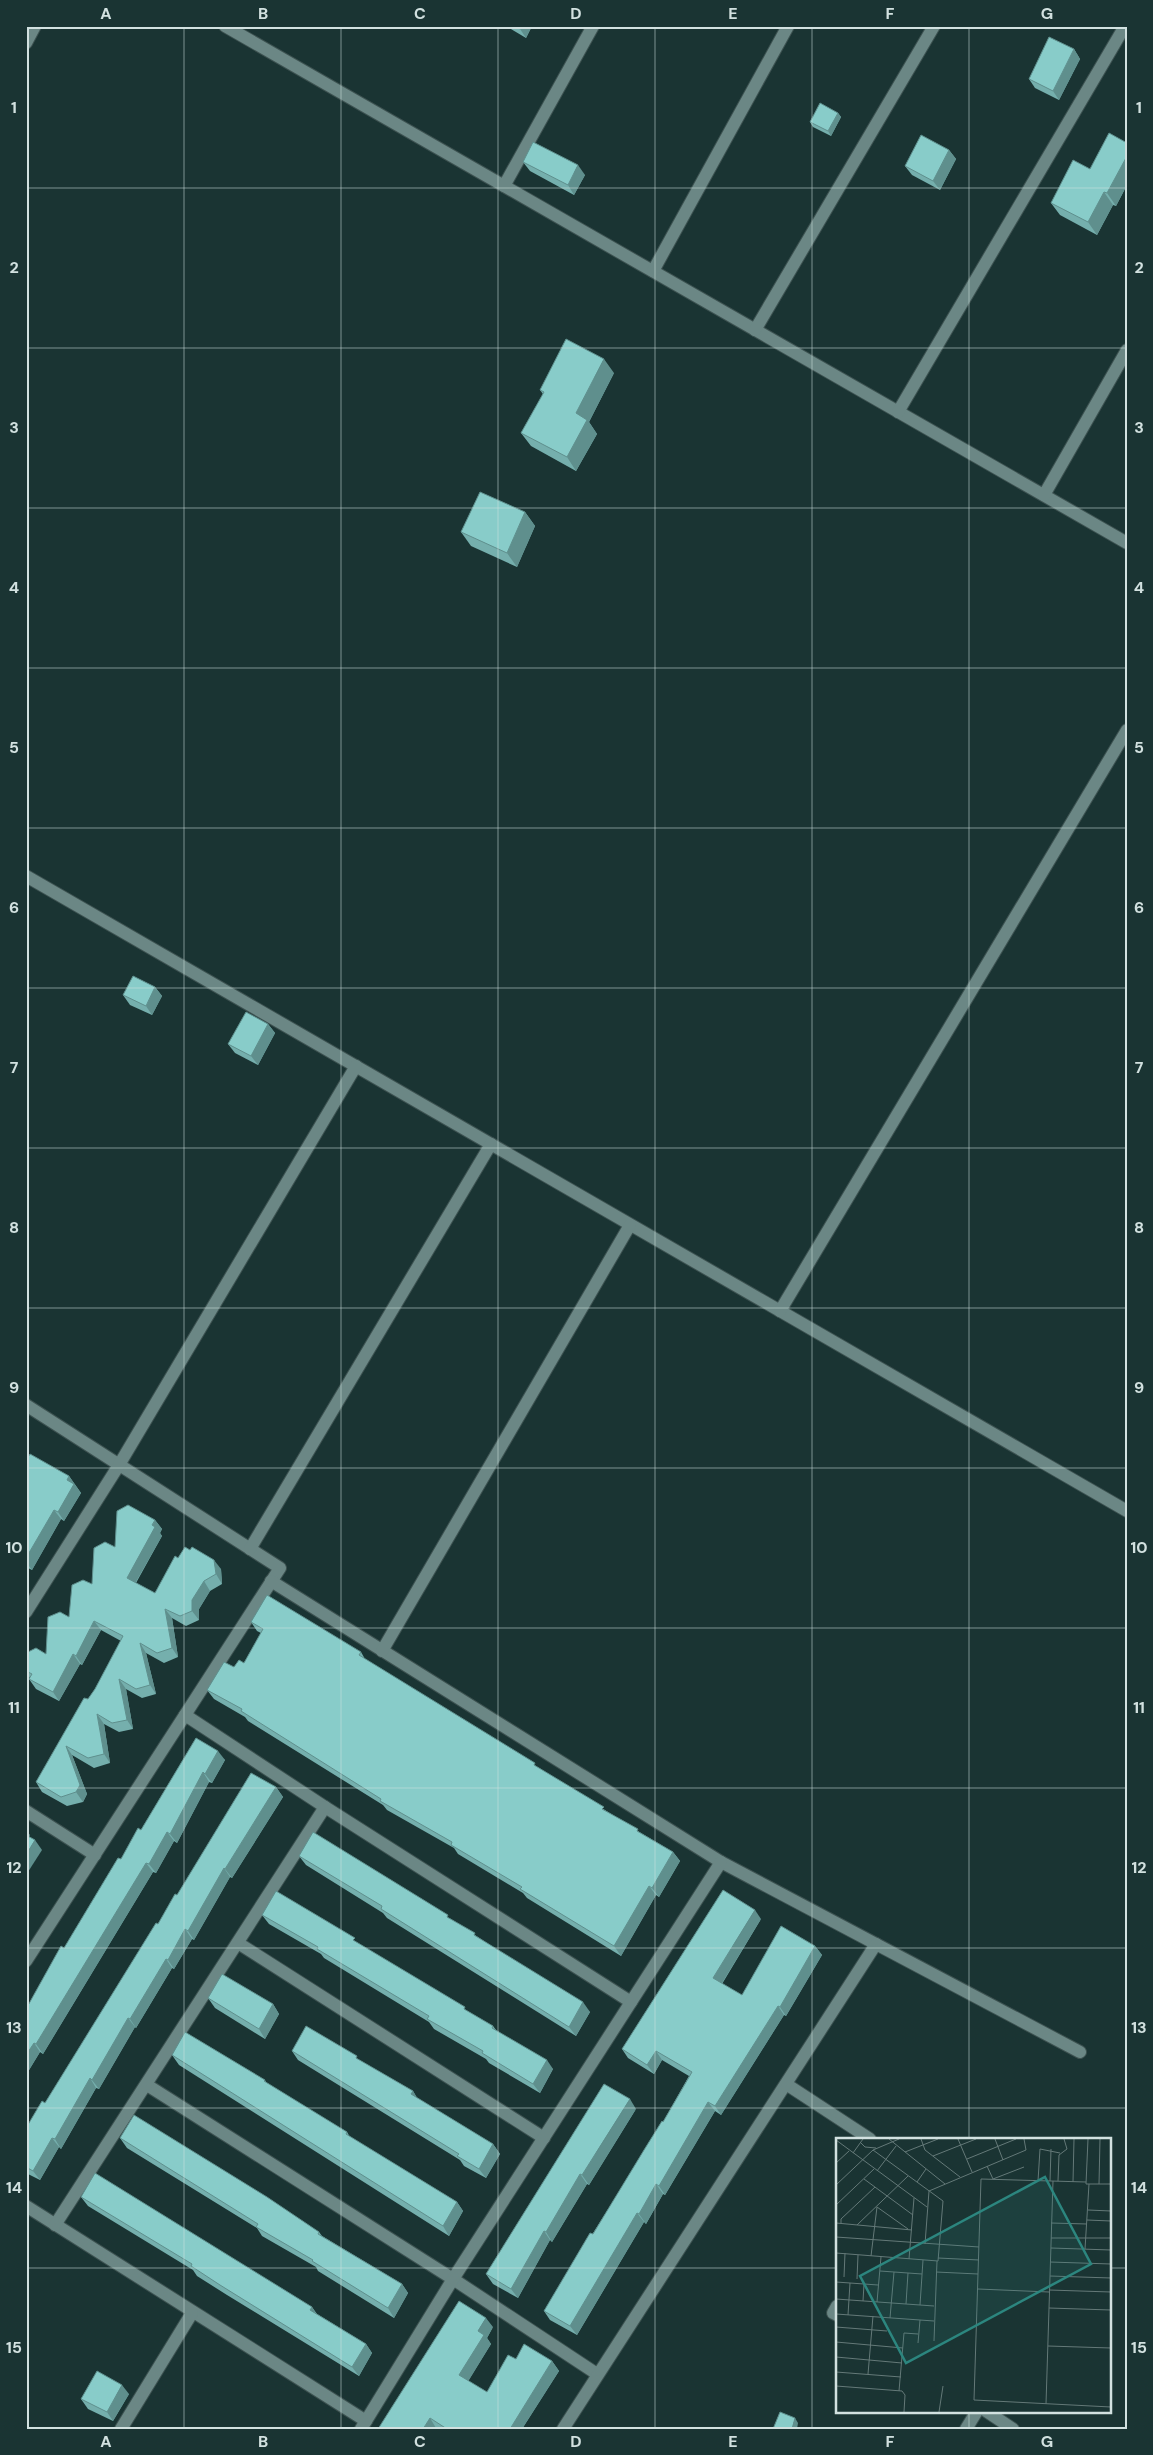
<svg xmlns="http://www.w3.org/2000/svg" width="1153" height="2455" font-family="'DM Sans',sans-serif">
	<rect width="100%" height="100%" fill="#1a3433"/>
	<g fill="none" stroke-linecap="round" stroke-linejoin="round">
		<defs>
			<g id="minor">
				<polyline points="225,26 1127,543"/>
				<polyline points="26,43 35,26"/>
				<polyline points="504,186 593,26"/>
				<polyline points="653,271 788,26"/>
				<polyline points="755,330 934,26"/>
				<polyline points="898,412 1125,26"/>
				<polyline points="1044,495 1127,350"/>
				<polyline points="26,876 1127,1511"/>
				<polyline points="780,1311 1127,730"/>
				<polyline points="26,1405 280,1568 26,1961"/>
				<polyline points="250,1549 491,1144"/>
				<polyline points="271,1581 721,1862 1080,2052"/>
				<polyline points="26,1612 119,1465 356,1066"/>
				<polyline points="382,1651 630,1225"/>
				<polyline points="185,1715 325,1807 631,2002"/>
				<polyline points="26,1811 95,1855"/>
				<polyline points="238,1943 544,2138"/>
				<polyline points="786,2084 870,2139"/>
				<polyline points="147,2085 453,2279 597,2374"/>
				<polyline points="26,2206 366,2421"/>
				<polyline points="55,2225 325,1807"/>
				<polyline points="837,2306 833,2313 837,2315"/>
				<polyline points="986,2411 1013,2429"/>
				<polyline points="121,2429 192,2313"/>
				<polyline points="361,2429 453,2279 721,1862"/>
				<polyline points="563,2429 876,1944"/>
				<polyline points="966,2429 977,2411"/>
			</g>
		</defs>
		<use href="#minor" stroke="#3d5251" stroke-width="14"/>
		<use href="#minor" stroke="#6b8785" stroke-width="12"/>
	</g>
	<g fill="#75afad">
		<polygon points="506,26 532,26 526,38"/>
		<polygon points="1074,49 1080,59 1059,100 1035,88 1029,79"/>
		<polygon points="838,113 841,117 831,136 813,127 810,122"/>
		<polygon points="1127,143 1127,185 1116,206 1113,205 1097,235 1060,215 1051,203 1090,169"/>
		<polygon points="949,150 956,159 940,190 912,175 905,166"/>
		<polygon points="523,162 585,175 574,195 530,171"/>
		<polygon points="614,373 589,422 597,434 576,471 531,446 521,433 543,394 540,390"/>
		<polygon points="525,512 535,526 517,567 471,546 461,532"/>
		<polygon points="155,987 162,996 152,1015 130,1005 123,995"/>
		<polygon points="268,1024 275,1033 258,1065 235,1053 228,1044"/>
		<polygon points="26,1460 69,1476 81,1493 64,1521 61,1519 32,1570 26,1567"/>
		<polygon points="155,1520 162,1529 160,1533 162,1536 136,1583 155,1593 178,1558 221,1569 222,1584 210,1591 199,1609 199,1620 186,1626 172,1618 178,1657 164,1663 146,1653 156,1694 142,1698 126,1689 133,1729 119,1732 104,1724 110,1763 94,1768 72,1755 87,1794 83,1802 67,1806 42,1792 36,1782 88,1699 95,1689 121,1641 101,1630 82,1665 80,1664 59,1701 36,1689 29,1679 30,1678 26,1672 26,1668 46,1654 69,1617 92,1584 115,1547"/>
		<polygon points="251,1622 361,1652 365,1659 539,1768 641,1833 673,1852 680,1861 659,1897 656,1895 621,1956 527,1898 523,1893 458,1854 454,1848 387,1810 383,1805 248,1721 245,1717 214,1699 207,1690 234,1667 244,1663 261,1633 257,1631"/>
		<polygon points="196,1738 225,1760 212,1783 209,1782 177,1843 174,1841 156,1873 153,1872 43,2054 40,2052 26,2075 27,2009 121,1859 141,1830"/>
		<polygon points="276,1787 283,1797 232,1878 230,1877 194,1940 192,1939 174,1969 172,1968 136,2028 135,2027 99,2089 96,2088 61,2149 59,2147 40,2180 26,2173 26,2128 45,2103 158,1924 177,1895"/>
		<polygon points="299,1856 451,1919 590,2012 576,2036 387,1918 383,1913 306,1865"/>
		<polygon points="262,1915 359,1944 469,2012 493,2026 496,2030 553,2069 540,2093 489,2063 486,2059 434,2029 429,2022 324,1958 321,1954 269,1924"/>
		<polygon points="761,1919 722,1984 742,1995 815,1946 822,1955 786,2016 784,2015 721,2115 715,2111 665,2195 663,2194 646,2224 644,2222 577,2335 550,2320 544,2311 663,2122 689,2076 662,2060 654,2074 628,2058 622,2049"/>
		<polygon points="208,1998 273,2004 279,2014 265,2039 215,2008"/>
		<polygon points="292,2051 359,2060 413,2091 417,2098 493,2144 500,2154 486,2178 464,2166 460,2160 298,2060"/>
		<polygon points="172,2055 265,2080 267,2084 347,2132 350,2137 457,2202 463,2211 449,2236 179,2065"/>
		<polygon points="636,2109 589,2185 587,2184 552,2242 550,2240 518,2298 493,2284 486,2274"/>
		<polygon points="120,2138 319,2232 322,2236 402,2284 408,2293 394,2318 318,2271 316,2267 262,2236 257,2228 127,2148"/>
		<polygon points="81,2197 312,2307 317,2314 366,2344 372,2353 359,2376 227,2295 197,2276 193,2270 88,2206"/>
		<polygon points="493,2327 487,2338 491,2344 468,2381 487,2392 516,2359 552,2361 559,2371 522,2429 438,2429 436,2428 436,2429 378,2429"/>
		<polygon points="129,2394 113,2421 88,2409 81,2399"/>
	</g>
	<g fill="#5f8f8d">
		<polygon points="522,26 532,26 526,38 520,29"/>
		<polygon points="1074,49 1080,59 1059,100 1053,91"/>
		<polygon points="838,113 841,117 831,136 828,131"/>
		<polygon points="949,150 956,159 940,190 933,181"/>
		<polygon points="1127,156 1127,185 1116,206 1107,193"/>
		<polygon points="578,165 585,175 574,195 568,185"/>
		<polygon points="1104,192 1113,205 1097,235 1088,222"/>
		<polygon points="604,359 614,373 589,422 597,434 576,471 567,457 576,413"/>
		<polygon points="525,512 535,526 517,567 507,553"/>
		<polygon points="155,987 162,996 152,1015 146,1006"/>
		<polygon points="268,1024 275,1033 258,1065 251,1056"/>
		<polygon points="69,1476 81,1493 64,1521 58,1512 67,1480"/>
		<polygon points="54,1510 61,1519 32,1570 26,1562 26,1558"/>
		<polygon points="155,1520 162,1529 160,1533 162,1536 133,1587 127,1578"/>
		<polygon points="214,1560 221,1569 222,1584 216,1574"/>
		<polygon points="204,1581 210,1591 199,1609 199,1620 192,1611 192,1600"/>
		<polygon points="165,1609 172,1618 178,1657 172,1648"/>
		<polygon points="94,1621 101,1630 82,1665 76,1656"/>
		<polygon points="140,1643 146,1653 156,1694 150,1685"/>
		<polygon points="73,1654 80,1664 59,1701 53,1692"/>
		<polygon points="119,1679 126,1689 133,1729 127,1720"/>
		<polygon points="97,1714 104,1724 110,1763 104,1754"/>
		<polygon points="66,1746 72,1755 87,1794 83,1802 76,1792"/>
		<polygon points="218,1751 225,1760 212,1783 205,1774"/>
		<polygon points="203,1772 209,1782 177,1843 170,1834"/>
		<polygon points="276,1787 283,1797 232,1878 225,1869"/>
		<polygon points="26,1830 30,1835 27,1841 26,1840"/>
		<polygon points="167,1832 174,1841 156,1873 149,1864"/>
		<polygon points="35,1840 42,1850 26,1875 26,1855"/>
		<polygon points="673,1852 680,1861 659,1897 652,1888"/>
		<polygon points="146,1863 153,1872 43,2054 36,2044"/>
		<polygon points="224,1868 230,1877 194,1940 188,1931"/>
		<polygon points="649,1886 656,1895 621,1956 614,1946"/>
		<polygon points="755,1910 761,1919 719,1988 713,1978"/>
		<polygon points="185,1929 192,1939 174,1969 168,1960"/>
		<polygon points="815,1946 822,1955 786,2016 780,2007"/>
		<polygon points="166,1959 172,1968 136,2028 130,2019"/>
		<polygon points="583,2002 590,2012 576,2036 569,2027"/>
		<polygon points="273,2004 279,2014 265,2039 259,2029"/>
		<polygon points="778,2006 784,2015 721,2115 715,2106"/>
		<polygon points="128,2018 135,2027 99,2089 92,2080"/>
		<polygon points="34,2043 40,2052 26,2075 26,2055"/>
		<polygon points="656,2051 662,2060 654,2074 647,2065"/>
		<polygon points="547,2060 553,2069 540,2093 533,2084"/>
		<polygon points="90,2078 96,2088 61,2149 55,2139"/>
		<polygon points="413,2091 419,2101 411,2094"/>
		<polygon points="630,2099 636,2109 589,2185 582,2175"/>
		<polygon points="708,2102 715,2111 665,2195 659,2186"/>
		<polygon points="52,2138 59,2147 40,2180 33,2171"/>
		<polygon points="493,2144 500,2154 486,2178 479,2169"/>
		<polygon points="580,2174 587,2184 552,2242 546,2232"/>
		<polygon points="656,2184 663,2194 646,2224 639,2214"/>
		<polygon points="457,2202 463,2211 449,2236 443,2226"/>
		<polygon points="637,2213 644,2222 577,2335 570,2326"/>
		<polygon points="544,2231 550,2240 518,2298 511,2289"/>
		<polygon points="402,2284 408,2293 394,2318 388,2308"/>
		<polygon points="312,2307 318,2317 310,2310"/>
		<polygon points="486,2318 493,2327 487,2338 491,2344 466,2385 459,2375 478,2331"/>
		<polygon points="366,2344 372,2353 359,2376 352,2367"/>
		<polygon points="552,2361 559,2371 522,2429 510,2429"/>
		<polygon points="122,2385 129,2394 113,2421 107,2412"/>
		<polygon points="430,2418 436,2428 436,2429 423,2429"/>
		<polygon points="795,2418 798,2423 797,2429 792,2429"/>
	</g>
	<g fill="#88ccc9" stroke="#5f8f8d">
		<polygon points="515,26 522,26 520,29"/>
		<polygon points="1049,37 1074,49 1053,91 1029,79"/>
		<polygon points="820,103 838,113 828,131 810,122"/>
		<polygon points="1109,133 1127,143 1127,156 1107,193 1104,192 1088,222 1051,203 1073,160 1090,169"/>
		<polygon points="921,135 949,150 933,181 905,166"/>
		<polygon points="533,142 578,165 568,185 523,162"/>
		<polygon points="566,339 604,359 576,413 587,420 567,457 521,433 544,392 540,390"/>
		<polygon points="480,492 525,512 507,553 461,532"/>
		<polygon points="133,976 155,987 146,1006 123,995"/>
		<polygon points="246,1012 268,1024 251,1056 228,1044"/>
		<polygon points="30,1454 69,1476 67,1480 74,1484 58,1512 54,1510 26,1558 26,1460"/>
		<polygon points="128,1505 155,1520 152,1525 155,1527 127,1578 155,1593 175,1556 178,1558 185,1547 190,1550 192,1547 214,1560 216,1574 204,1581 192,1600 192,1611 180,1616 165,1609 172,1648 157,1653 140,1643 150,1685 136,1689 119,1679 127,1720 112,1723 97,1714 104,1754 88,1758 66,1746 80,1785 76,1792 61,1797 36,1782 84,1698 88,1699 95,1689 123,1636 94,1621 76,1656 73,1654 53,1692 29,1679 32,1674 26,1671 26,1668 28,1665 26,1664 26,1653 36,1648 46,1654 48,1617 60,1612 69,1617 72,1585 83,1580 92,1584 94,1548 105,1542 115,1547 117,1511"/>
		<polygon points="267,1595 361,1652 359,1655 535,1763 534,1765 604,1807 602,1809 638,1829 637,1831 673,1852 652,1888 649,1886 614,1946 520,1889 522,1887 451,1845 452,1842 380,1801 381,1799 241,1711 242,1709 207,1690 224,1662 234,1667 239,1660 244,1663 263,1629 251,1622"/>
		<polygon points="196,1738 218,1751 205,1774 203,1772 170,1834 167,1832 149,1864 146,1863 36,2044 34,2043 26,2055 26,2009 61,1946 64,1948 118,1858 121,1859 138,1828 141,1830"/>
		<polygon points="251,1773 276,1787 225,1869 224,1868 188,1931 185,1929 168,1960 166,1959 130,2019 128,2018 92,2080 90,2078 55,2139 52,2138 33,2171 26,2167 26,2128 42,2101 45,2103 156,1923 158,1924 175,1894 177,1895"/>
		<polygon points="313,1832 448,1915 447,1917 475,1933 474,1935 583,2002 569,2027 381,1909 382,1906 299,1856"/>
		<polygon points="26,1835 35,1840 26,1855"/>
		<polygon points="723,1890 755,1910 713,1978 742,1995 781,1926 815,1946 780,2007 778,2006 715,2106 708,2102 659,2186 656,2184 639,2214 637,2213 570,2326 544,2311 590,2233 593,2234 644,2150 662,2121 663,2122 692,2072 656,2051 647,2065 622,2049"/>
		<polygon points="276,1891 355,1938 353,1940 465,2007 464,2009 493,2026 492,2028 547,2060 533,2084 482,2053 483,2051 427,2019 429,2016 317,1949 318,1947 262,1915"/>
		<polygon points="222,1974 273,2004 259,2029 208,1998"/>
		<polygon points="306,2026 357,2056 356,2058 413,2091 411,2094 493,2144 479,2169 457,2156 459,2154 292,2051"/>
		<polygon points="185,2032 265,2080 264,2081 347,2132 346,2134 457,2202 443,2226 172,2055"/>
		<polygon points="604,2084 630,2099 582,2175 580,2174 546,2232 544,2231 511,2289 486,2274"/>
		<polygon points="134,2115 267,2197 319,2232 318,2234 402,2284 388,2308 312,2261 313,2260 256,2227 258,2224 120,2138"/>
		<polygon points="95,2173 312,2307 310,2310 366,2344 352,2367 220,2285 191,2266 192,2264 81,2197"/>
		<polygon points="459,2301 486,2318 478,2331 484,2335 459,2375 487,2392 508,2355 516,2359 524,2344 552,2361 510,2429 447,2429 430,2418 423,2429 378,2429"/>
		<polygon points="97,2371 122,2385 107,2412 81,2399"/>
		<polygon points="780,2412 795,2418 792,2429 773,2429"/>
	</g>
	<path fill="none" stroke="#d2e1e0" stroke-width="1" stroke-opacity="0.55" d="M184,26V2429M341,26V2429M498,26V2429M655,26V2429M812,26V2429M969,26V2139M26,188H1127M26,348H1127M26,508H1127M26,668H1127M26,828H1127M26,988H1127M26,1148H1127M26,1308H1127M26,1468H1127M26,1628H1127M26,1788H1127M26,1948H1127M26,2108H1127M26,2268H837M1109,2268H1127M969,2411V2429"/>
	<g transform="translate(836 2138)">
		<rect width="275" height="275" fill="#1a3433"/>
		<path fill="none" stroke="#647978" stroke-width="1" d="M53,1L109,46M85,1L89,12L124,39M122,1L136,34M159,1L167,22M252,1L250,46H275M0,2L91,69M25,5L29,9L40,10M69,14L102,1M17,15L27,1M97,18L140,1M131,21L180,1M0,25L13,13M151,28L157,41L188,29M41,33L60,8M28,41L77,77M202,43L204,11L224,15M214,43L215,11M222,43L223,17L231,11L228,1M81,44L90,31M237,44L238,1M250,44L145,41L138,262L275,269M263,46L264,1M0,47L37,12L63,1M0,67L38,31M41,69L72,91M252,72L275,73M251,82L275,83M0,85L76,92M215,85L251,86M5,86V81L39,49M21,87L72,38M0,99L143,109M215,100H275M89,106L93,53L190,12L188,1M215,110L275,112M249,111L253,46M0,115L102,123L107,63L37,12M35,118L41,69M102,120L143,122M73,121L78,60M214,124L275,126M44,133L86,136M100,134L142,136M214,138L275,140M8,139L9,115M21,141L22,117M0,144L42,147M142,151L213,154M213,152L275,154M0,161L98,168M27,163L28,146M41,164L45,119M70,166L72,135M84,167L87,122M213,170L275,172M0,176L98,183M12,177L14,145M54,180L58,134M0,189L51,193M98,203L101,123M0,204L67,210M82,205L84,182M212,208L275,210M0,219L66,225M0,234L65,239M32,236L37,178M0,248L66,253L69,257L68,274M63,253L68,195L82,196M210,266L217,43M103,274L107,248"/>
		<path fill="#2c867f" fill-opacity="0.15" stroke="#2c867f" stroke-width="2.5" d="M209,39L255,126L70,225L24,138Z"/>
		<rect width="275" height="275" fill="none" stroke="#d2e1e0" stroke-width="2.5"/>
	</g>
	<rect width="1153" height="2455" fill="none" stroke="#1a3433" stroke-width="55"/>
	<rect x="28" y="28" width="1098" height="2400" fill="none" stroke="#d2e1e0" stroke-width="2"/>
	<g font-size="16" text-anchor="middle" font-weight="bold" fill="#d2e1e0">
		<text x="106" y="19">A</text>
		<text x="263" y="19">B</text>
		<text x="420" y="19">C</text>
		<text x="576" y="19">D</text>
		<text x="733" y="19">E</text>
		<text x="890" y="19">F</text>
		<text x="1047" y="19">G</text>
		<text x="14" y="113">1</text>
		<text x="1139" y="113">1</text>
		<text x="14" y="273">2</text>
		<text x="1139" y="273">2</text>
		<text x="14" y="433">3</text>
		<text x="1139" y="433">3</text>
		<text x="14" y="593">4</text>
		<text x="1139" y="593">4</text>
		<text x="14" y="753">5</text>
		<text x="1139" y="753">5</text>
		<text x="14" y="913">6</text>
		<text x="1139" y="913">6</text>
		<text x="14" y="1073">7</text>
		<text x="1139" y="1073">7</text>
		<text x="14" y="1233">8</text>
		<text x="1139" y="1233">8</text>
		<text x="14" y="1393">9</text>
		<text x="1139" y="1393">9</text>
		<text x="14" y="1553">10</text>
		<text x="1139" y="1553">10</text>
		<text x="14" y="1713">11</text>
		<text x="1139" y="1713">11</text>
		<text x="14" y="1873">12</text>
		<text x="1139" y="1873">12</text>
		<text x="14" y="2033">13</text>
		<text x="1139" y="2033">13</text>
		<text x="14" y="2193">14</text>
		<text x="1139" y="2193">14</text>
		<text x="14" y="2353">15</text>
		<text x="1139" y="2353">15</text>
		<text x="106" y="2447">A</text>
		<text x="263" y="2447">B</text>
		<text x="420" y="2447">C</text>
		<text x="576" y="2447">D</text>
		<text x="733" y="2447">E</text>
		<text x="890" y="2447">F</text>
		<text x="1047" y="2447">G</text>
	</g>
</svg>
